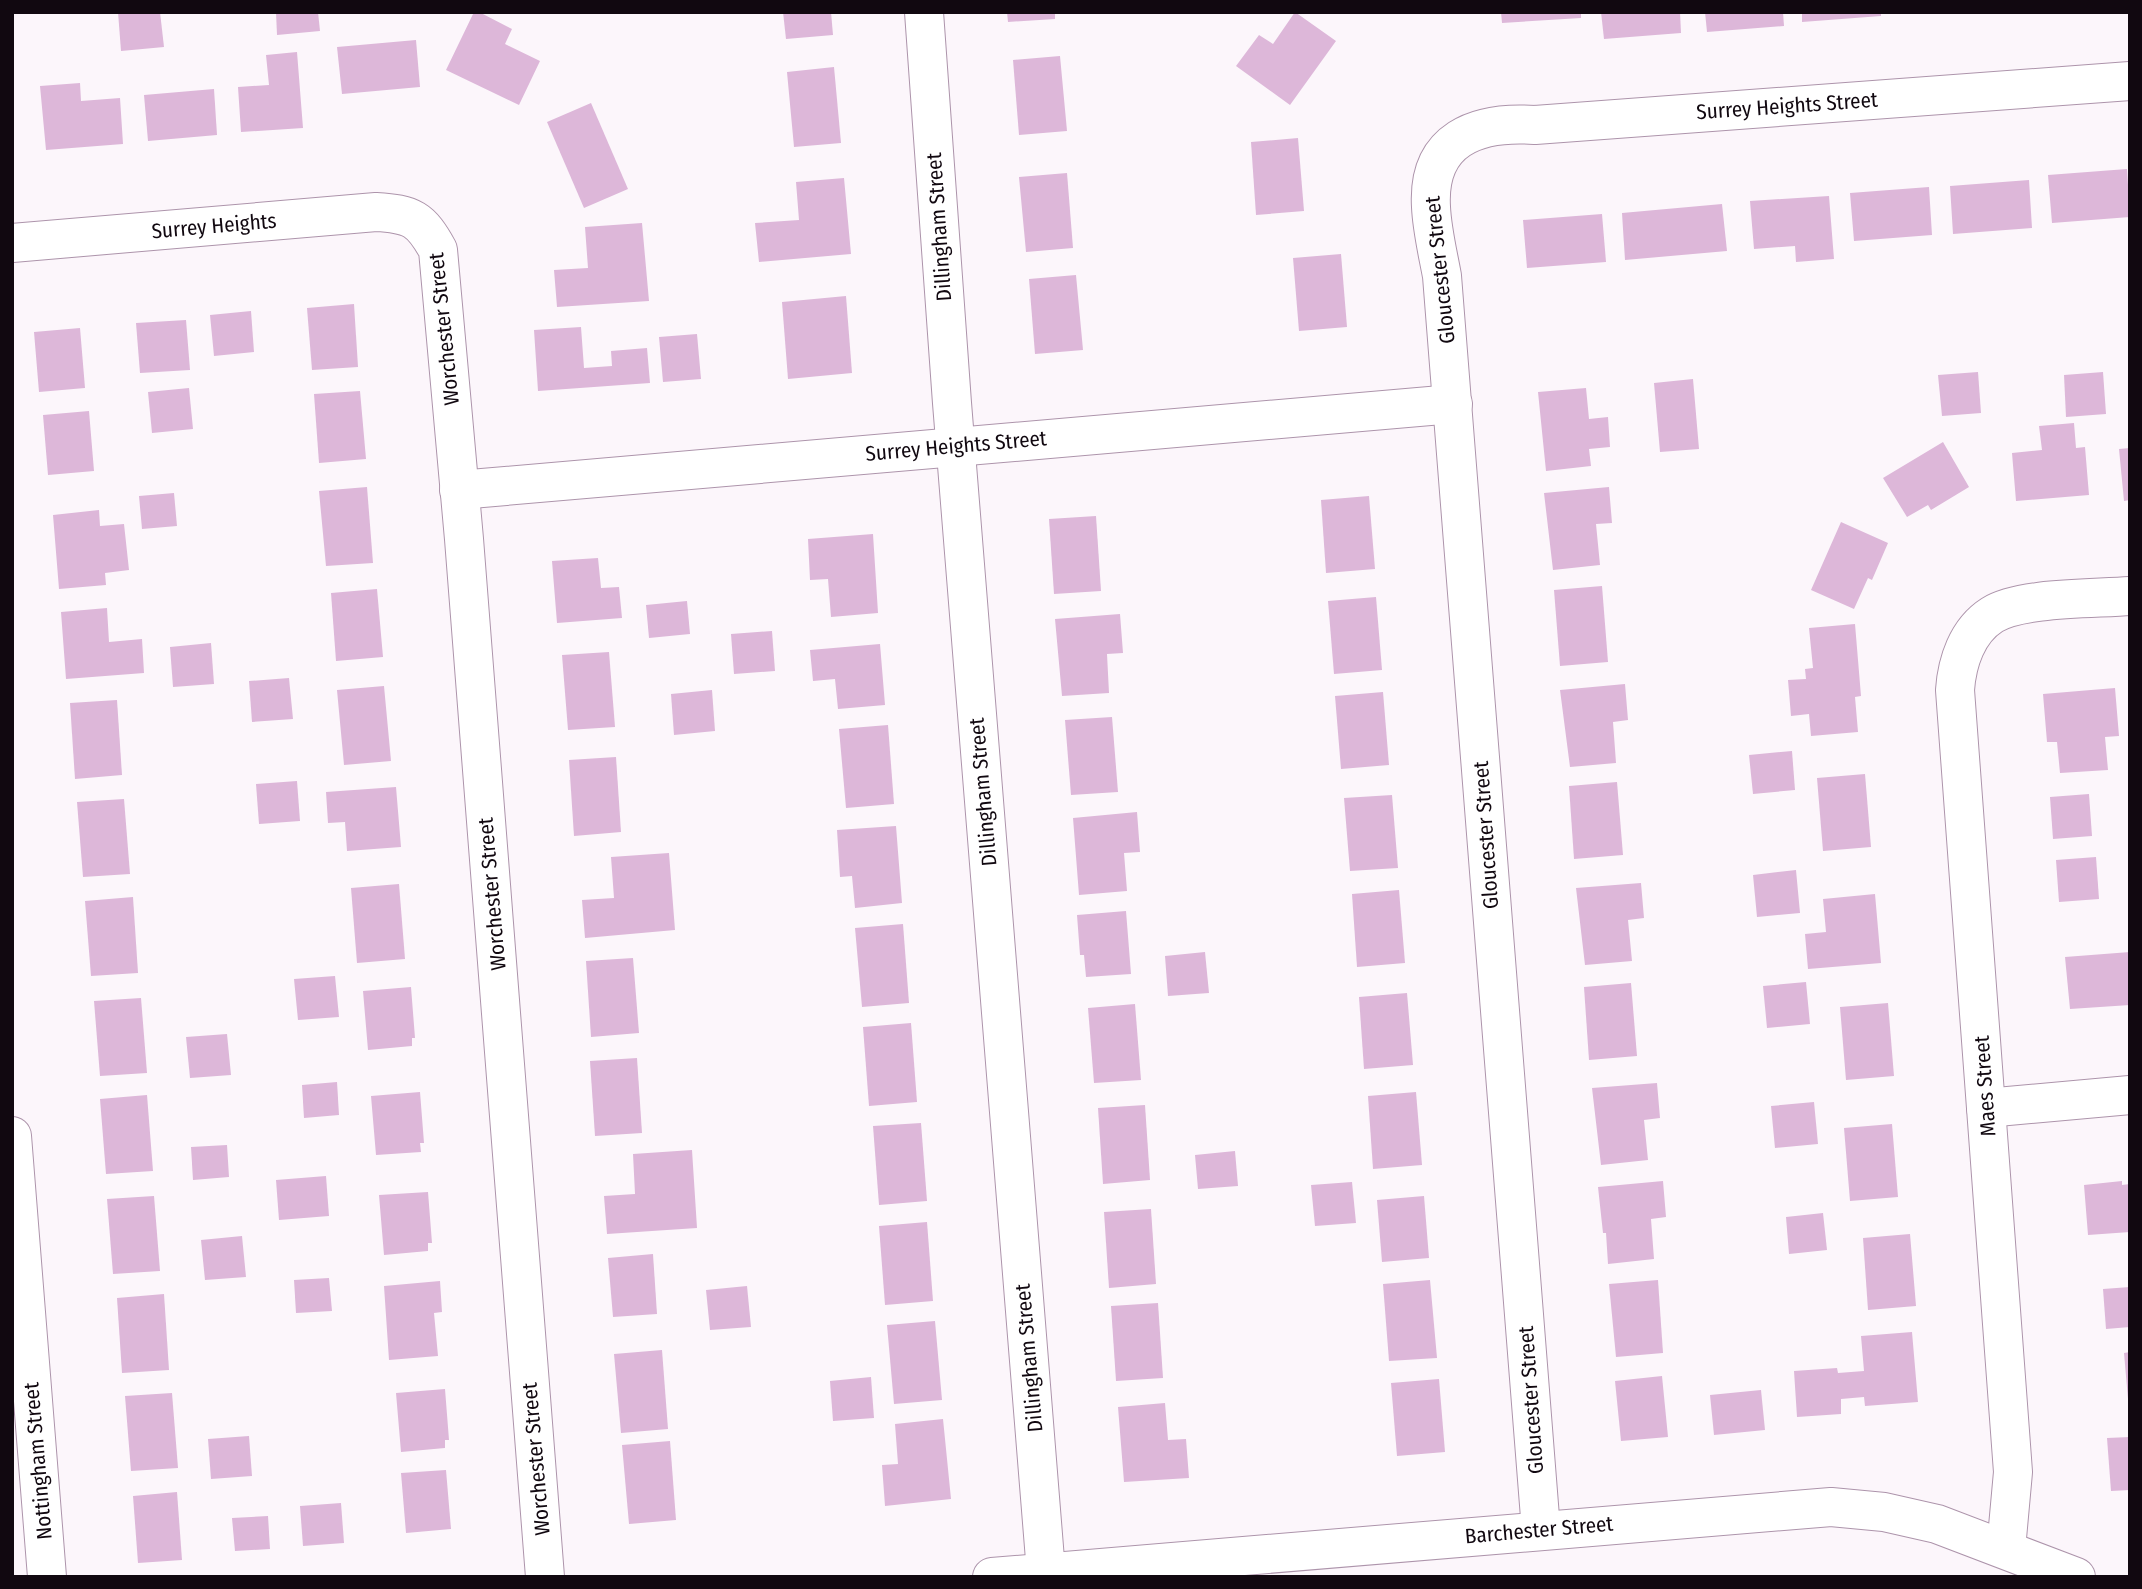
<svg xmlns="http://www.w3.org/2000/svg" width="2142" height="1589" font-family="'Fira Sans Condensed',sans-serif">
	<rect width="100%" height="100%" fill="#fcf6fb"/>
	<g fill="#ddb7d9">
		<polygon points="118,12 160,12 164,47 121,51"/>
		<polygon points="276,12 318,12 320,31 277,35"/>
		<polygon points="474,12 479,12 512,29 505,44 540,61 519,105 446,70"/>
		<polygon points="783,12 831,12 833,35 786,39"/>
		<polygon points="1007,12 1055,12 1055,19 1008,22"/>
		<polygon points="1295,12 1336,41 1290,105 1236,66 1259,35 1273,44"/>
		<polygon points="1501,12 1581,12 1581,18 1502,23"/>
		<polygon points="1601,12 1680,12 1681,33 1604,39"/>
		<polygon points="1705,12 1783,12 1784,26 1707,32"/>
		<polygon points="1802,12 1881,12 1881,16 1802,22"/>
		<polygon points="416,40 420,87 342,94 337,47"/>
		<polygon points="297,52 303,128 241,132 238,87 269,85 266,55"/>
		<polygon points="1060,56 1067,131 1019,135 1013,60"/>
		<polygon points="834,67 841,143 794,147 787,72"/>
		<polygon points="80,83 81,101 120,98 123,144 46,150 40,86"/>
		<polygon points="214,89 217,135 148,141 144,95"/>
		<polygon points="591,103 628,189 584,208 547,122"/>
		<polygon points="1298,138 1304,211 1256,215 1251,142"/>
		<polygon points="2127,169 2130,217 2052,223 2048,175"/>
		<polygon points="1067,173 1073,248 1026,252 1019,177"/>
		<polygon points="844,178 851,254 759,262 755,223 799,220 796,182"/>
		<polygon points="2029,180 2032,228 1953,234 1950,186"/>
		<polygon points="1929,187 1932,235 1854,241 1850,193"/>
		<polygon points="1829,196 1834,259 1796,262 1795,246 1754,249 1750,201"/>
		<polygon points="1722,204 1727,251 1625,260 1622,213"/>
		<polygon points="1602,214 1606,262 1527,268 1523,220"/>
		<polygon points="642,223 649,301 557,307 554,270 588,268 585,227"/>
		<polygon points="1341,254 1347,327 1299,331 1293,258"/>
		<polygon points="1076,275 1083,350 1035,354 1029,279"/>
		<polygon points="846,296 852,373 788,379 782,302"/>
		<polygon points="354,304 358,367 312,370 307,308"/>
		<polygon points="251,311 254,352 214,356 210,315"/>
		<polygon points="186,320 190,370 140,373 136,323"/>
		<polygon points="581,327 584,368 612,366 611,351 647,348 650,383 538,391 534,330"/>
		<polygon points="80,328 85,388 39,392 34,332"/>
		<polygon points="697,334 701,379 663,382 659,337"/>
		<polygon points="1978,372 1981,413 1942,416 1938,375"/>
		<polygon points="2103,372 2106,414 2066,417 2064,375"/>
		<polygon points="1693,379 1699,449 1660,452 1654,383"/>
		<polygon points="189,388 193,429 152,433 148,392"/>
		<polygon points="1586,388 1589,419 1608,417 1610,447 1589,449 1591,466 1546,471 1538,392"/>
		<polygon points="360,391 366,459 319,463 314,394"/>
		<polygon points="89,411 94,471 48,475 43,415"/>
		<polygon points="2074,423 2076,448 2085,447 2089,495 2016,501 2012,453 2042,450 2039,426"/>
		<polygon points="1943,442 1969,487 1931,510 1928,505 1907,517 1883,478"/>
		<polygon points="2130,448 2130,500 2124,501 2119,449"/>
		<polygon points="367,487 373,563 326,566 319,491"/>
		<polygon points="1609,487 1612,523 1596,524 1600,565 1553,570 1544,493"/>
		<polygon points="174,493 177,526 142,529 139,496"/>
		<polygon points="1369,496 1375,569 1326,573 1321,500"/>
		<polygon points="99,510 100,526 124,524 129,570 105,573 106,585 59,589 53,515"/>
		<polygon points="1096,516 1101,591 1054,594 1049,519"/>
		<polygon points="1841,522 1888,543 1872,580 1868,578 1854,609 1811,590"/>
		<polygon points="873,534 878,613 831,617 828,579 810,580 808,539"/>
		<polygon points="598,558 601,588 619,587 622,618 557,623 552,561"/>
		<polygon points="1602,586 1608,662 1560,666 1554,590"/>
		<polygon points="377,589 383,657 336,661 331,593"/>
		<polygon points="1376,597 1382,670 1334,674 1328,601"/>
		<polygon points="687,601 690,634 649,638 646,605"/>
		<polygon points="107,608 109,642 142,639 144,673 66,679 61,612"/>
		<polygon points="1120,614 1123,653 1107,654 1109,693 1062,696 1055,619"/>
		<polygon points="1855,624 1861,696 1855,697 1858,732 1811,736 1809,714 1791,716 1788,680 1806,679 1805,669 1813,668 1809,628"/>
		<polygon points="772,631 775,671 734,674 731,634"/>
		<polygon points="211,643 214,684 173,687 170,647"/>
		<polygon points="880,644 885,705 838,709 835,679 813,681 810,650"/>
		<polygon points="609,652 615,727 568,730 562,655"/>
		<polygon points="289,678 293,719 252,722 249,681"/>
		<polygon points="1625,684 1628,720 1613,722 1616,763 1570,767 1560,690"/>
		<polygon points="384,686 391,761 344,765 337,690"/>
		<polygon points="2115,688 2119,736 2105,737 2108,770 2060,773 2057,742 2047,742 2043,694"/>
		<polygon points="712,690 715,731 674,735 671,694"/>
		<polygon points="1383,692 1389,765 1341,769 1335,696"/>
		<polygon points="117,700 122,775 75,779 70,703"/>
		<polygon points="1112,717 1118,792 1071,795 1065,720"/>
		<polygon points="888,725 894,804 846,808 839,729"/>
		<polygon points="1792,751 1795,790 1753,794 1749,755"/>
		<polygon points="616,757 621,832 574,836 569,760"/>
		<polygon points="1865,774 1871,847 1823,851 1817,778"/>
		<polygon points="297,781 300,821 259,824 256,784"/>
		<polygon points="1617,782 1623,855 1574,859 1569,786"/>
		<polygon points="396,787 401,847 347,851 345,822 328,823 326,792"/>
		<polygon points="2089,794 2092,836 2053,839 2050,797"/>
		<polygon points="1392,795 1398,868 1350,871 1344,798"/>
		<polygon points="124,799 130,874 83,877 77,802"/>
		<polygon points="1137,812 1140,852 1124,853 1127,891 1079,895 1073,818"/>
		<polygon points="896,826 902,903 855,908 852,876 840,877 837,830"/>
		<polygon points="669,853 675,930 585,938 582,900 614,898 611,857"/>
		<polygon points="2096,857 2099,899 2059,902 2056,860"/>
		<polygon points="1796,870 1800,913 1757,917 1753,875"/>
		<polygon points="1641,883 1644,918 1628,920 1632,961 1585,965 1576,888"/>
		<polygon points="399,884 405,959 357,963 351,888"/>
		<polygon points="1399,890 1405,963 1357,967 1352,894"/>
		<polygon points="1875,894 1881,963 1808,969 1805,934 1826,932 1823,899"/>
		<polygon points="133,897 138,973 91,976 85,901"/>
		<polygon points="1126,911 1131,974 1086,977 1084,955 1080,955 1077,915"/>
		<polygon points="903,924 909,1003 862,1007 855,928"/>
		<polygon points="1205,952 1209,993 1168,996 1165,956"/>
		<polygon points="2130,952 2130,1005 2070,1009 2065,957"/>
		<polygon points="633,958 639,1033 591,1037 586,961"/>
		<polygon points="335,976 339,1017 298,1020 294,979"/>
		<polygon points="1806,982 1810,1024 1767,1028 1763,986"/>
		<polygon points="1631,983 1637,1056 1589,1060 1584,987"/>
		<polygon points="411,987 415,1038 412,1038 412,1046 368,1050 363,991"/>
		<polygon points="1407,993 1413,1065 1364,1069 1359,997"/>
		<polygon points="141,998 147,1073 100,1076 94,1001"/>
		<polygon points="1888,1003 1894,1076 1846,1080 1840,1007"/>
		<polygon points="1135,1004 1141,1080 1094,1083 1088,1008"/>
		<polygon points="911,1023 917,1102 869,1106 863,1027"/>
		<polygon points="227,1034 231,1075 190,1078 186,1037"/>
		<polygon points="637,1058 642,1133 595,1136 590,1061"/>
		<polygon points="337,1082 339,1115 304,1118 302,1085"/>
		<polygon points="1657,1083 1660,1118 1644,1120 1648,1160 1601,1165 1592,1088"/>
		<polygon points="420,1092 424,1143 420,1143 421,1152 376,1155 371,1096"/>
		<polygon points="1416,1092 1422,1165 1373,1169 1368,1096"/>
		<polygon points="147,1095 153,1171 106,1174 100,1099"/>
		<polygon points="1814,1102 1818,1144 1775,1148 1771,1106"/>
		<polygon points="1145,1105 1150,1180 1103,1184 1098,1108"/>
		<polygon points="921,1123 927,1201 879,1205 873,1126"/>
		<polygon points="1892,1124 1898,1197 1850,1201 1844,1128"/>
		<polygon points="227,1145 229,1177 193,1180 191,1147"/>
		<polygon points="692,1150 697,1228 607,1234 604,1196 635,1194 633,1154"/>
		<polygon points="1235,1151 1238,1186 1198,1189 1195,1155"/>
		<polygon points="326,1176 329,1216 279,1220 276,1180"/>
		<polygon points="1663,1181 1666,1217 1651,1219 1654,1259 1608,1264 1606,1233 1603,1233 1598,1187"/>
		<polygon points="2122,1181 2122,1185 2130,1184 2130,1232 2088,1235 2084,1185"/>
		<polygon points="1352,1182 1356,1223 1315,1226 1311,1185"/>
		<polygon points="428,1192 432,1243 428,1243 428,1251 384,1255 379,1195"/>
		<polygon points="154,1196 160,1271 113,1274 107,1199"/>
		<polygon points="1424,1196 1429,1258 1382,1262 1377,1200"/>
		<polygon points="1151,1209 1156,1284 1109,1288 1104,1212"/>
		<polygon points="1823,1213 1827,1250 1789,1254 1786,1217"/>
		<polygon points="927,1222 933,1301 885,1305 879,1226"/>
		<polygon points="1910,1234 1916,1306 1868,1310 1863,1238"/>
		<polygon points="242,1236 246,1277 205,1280 201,1240"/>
		<polygon points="653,1254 657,1314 613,1317 608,1258"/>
		<polygon points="329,1278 332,1311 296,1313 294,1280"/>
		<polygon points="1430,1280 1437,1358 1389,1361 1383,1284"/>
		<polygon points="1658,1280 1663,1353 1616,1357 1609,1284"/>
		<polygon points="440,1281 442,1312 434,1313 438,1356 389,1360 384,1286"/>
		<polygon points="747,1286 751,1327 710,1330 706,1290"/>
		<polygon points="2130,1287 2130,1327 2106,1329 2103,1289"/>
		<polygon points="164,1294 169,1370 122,1373 117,1298"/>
		<polygon points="1158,1303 1163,1378 1116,1381 1111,1306"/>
		<polygon points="935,1321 942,1400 894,1404 887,1325"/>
		<polygon points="1912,1332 1918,1402 1865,1406 1864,1397 1841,1399 1841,1414 1797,1417 1794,1371 1837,1368 1838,1373 1864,1371 1861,1336"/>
		<polygon points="662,1350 668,1429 621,1433 614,1354"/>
		<polygon points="2130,1352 2130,1399 2128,1399 2124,1353"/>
		<polygon points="1662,1376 1668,1437 1621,1441 1615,1381"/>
		<polygon points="871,1377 874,1418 833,1421 830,1381"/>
		<polygon points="1439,1379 1445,1452 1397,1456 1391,1383"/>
		<polygon points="445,1389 449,1440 445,1440 445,1448 401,1452 396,1393"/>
		<polygon points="1761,1390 1765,1430 1714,1435 1710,1395"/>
		<polygon points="172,1393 178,1468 131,1471 125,1396"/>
		<polygon points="1165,1403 1168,1440 1186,1439 1189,1478 1124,1482 1118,1407"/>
		<polygon points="943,1419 951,1499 885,1506 882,1465 898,1464 895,1424"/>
		<polygon points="249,1436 252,1476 211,1479 208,1439"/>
		<polygon points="2130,1437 2130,1490 2111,1491 2107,1438"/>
		<polygon points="670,1441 676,1520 629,1524 622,1445"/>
		<polygon points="446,1470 451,1529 406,1533 401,1473"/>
		<polygon points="177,1492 182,1560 138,1563 133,1496"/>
		<polygon points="341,1503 344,1543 303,1546 300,1506"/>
		<polygon points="268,1516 270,1549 235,1551 232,1518"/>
	</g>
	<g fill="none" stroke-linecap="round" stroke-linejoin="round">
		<defs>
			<g id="minor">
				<polyline points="924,12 952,403 1046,1572"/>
				<path d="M12,243L376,212C412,214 421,219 438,250L464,539L545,1577"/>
				<polyline points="459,490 1453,404"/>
				<polyline points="1986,1108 2130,1095"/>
				<polyline points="12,1136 47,1577"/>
				<path d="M1541,1530L1442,276C1438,254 1432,230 1431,207C1427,139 1476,121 1535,125L2130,81"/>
				<path d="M2006,1549L2013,1472L1955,690C1957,662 1967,631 1992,615C2021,597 2094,599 2130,596"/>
				<polyline points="992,1577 1831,1507 1884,1512 1937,1524 2076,1577"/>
			</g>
		</defs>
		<use href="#minor" stroke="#ad94ab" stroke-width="40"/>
		<use href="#minor" stroke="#fff" stroke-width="38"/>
	</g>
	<g text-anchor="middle" stroke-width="5" stroke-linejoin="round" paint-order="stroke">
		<g font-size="21" fill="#110810" stroke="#fff">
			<text transform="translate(1787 106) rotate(-4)" y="7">Surrey Heights Street</text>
			<text transform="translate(214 226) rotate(-5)" y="7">Surrey Heights</text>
			<text transform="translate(939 227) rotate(-94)" y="7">Dillingham Street</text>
			<text transform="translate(1440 270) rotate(-96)" y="7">Gloucester Street</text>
			<text transform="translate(444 329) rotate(-96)" y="7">Worchester Street</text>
			<text transform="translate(956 446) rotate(-5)" y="7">Surrey Heights Street</text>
			<text transform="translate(983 792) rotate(-95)" y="7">Dillingham Street</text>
			<text transform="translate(1486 835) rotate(-94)" y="7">Gloucester Street</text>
			<text transform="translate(492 894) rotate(-95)" y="7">Worchester Street</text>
			<text transform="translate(1985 1086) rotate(-94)" y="7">Maes Street</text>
			<text transform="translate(1029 1358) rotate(-95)" y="7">Dillingham Street</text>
			<text transform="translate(1531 1400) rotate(-94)" y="7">Gloucester Street</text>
			<text transform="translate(536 1459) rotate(-95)" y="7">Worchester Street</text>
			<text transform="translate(38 1461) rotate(-95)" y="7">Nottingham Street</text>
			<text transform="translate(1539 1530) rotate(-5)" y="7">Barchester Street</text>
		</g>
	</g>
	<rect width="2142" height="1589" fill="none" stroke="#110810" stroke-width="28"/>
</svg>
